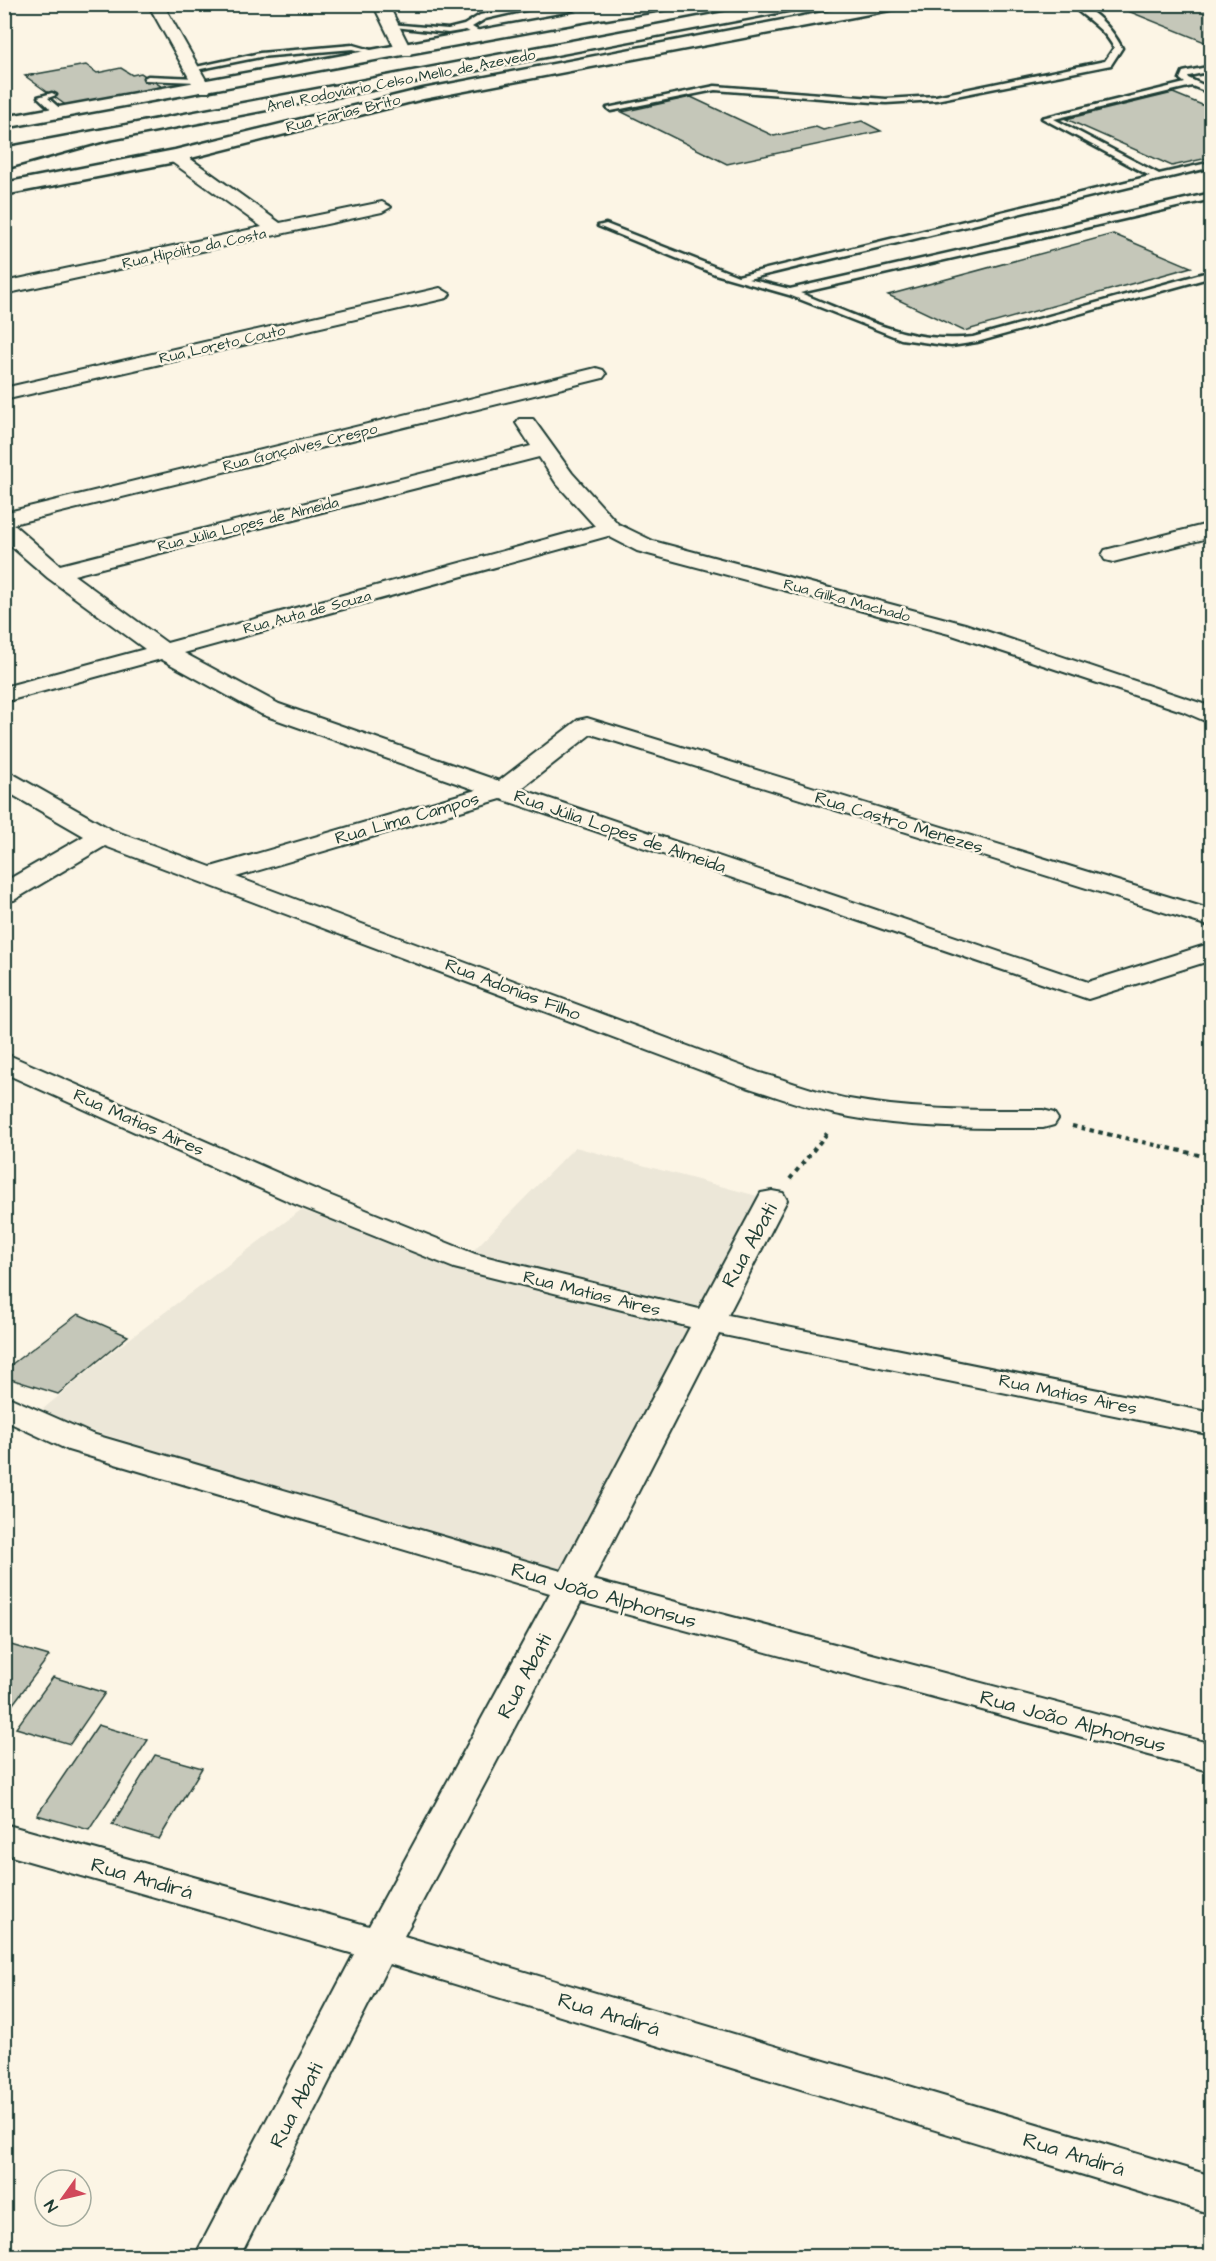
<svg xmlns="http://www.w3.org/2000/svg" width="1216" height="2261" font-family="'Architects Daughter',sans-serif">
	<rect width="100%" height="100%" fill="#fcf5e5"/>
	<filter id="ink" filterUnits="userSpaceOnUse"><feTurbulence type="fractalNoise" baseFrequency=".0167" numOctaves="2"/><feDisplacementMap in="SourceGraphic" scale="12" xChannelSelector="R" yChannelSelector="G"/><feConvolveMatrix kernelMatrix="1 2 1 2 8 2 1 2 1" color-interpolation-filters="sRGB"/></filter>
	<g filter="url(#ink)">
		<g fill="#ece7d8">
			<polygon points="575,1147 761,1197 703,1316 467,1257"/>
			<polygon points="301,1210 430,1256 698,1325 564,1583 286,1490 37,1414 108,1355"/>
		</g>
		<g fill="#c5c7b9" stroke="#1f3d34" stroke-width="1.5">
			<polygon points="1212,4 1212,45 1113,5 1114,4"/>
			<polygon points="86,65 97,73 121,68 132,75 141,73 164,88 67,106 25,76"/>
			<polygon points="1173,93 1212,109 1212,157 1172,166 1066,119"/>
			<polygon points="691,97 774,136 816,127 823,130 862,121 881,131 727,164 622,112"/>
			<polygon points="1113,234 1191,267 964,331 888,295"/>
			<polygon points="78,1314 128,1336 58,1394 4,1377 4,1370"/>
			<polygon points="4,1643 49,1656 4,1716"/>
			<polygon points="53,1677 105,1693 70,1744 16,1728"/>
			<polygon points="98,1725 148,1740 89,1830 37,1815"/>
			<polygon points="155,1755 202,1768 159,1839 112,1825"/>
		</g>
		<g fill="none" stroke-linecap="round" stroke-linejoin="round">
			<defs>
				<g id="service">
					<polygon points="526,4 535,4 538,7 485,19 472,27 486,35 486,39 483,39 466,30 448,33 386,26 390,24 448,29 464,25 480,15 527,6"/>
					<polygon points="586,4 602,4 582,10 591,17 587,19 571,9"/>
					<path d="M1070,4C1091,4 1113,30 1122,48L1111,65L936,100L886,103L715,90L611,111L607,108L715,86L886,99L936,96L1105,61L1114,48C1104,28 1086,19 1070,4Z"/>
					<polygon points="353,45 388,55 384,57 353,49 260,57 191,71 187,69 260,53"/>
					<path d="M1212,66V71L1189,76L1188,78L1212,89V94L1192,86L1054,119L1159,174L1212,162V167L748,279L790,289L1212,193V199L800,293C859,316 908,345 973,337L1212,271V277L977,342L951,346L901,339L789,295L715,274L598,226L606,224L738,276L1150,176L1042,118L1185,83L1180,79L1183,72Z"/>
					<polygon points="148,76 197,78 201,80 197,82 145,80 144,78"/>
					<polygon points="52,93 56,95 48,98 64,112 64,116 58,116 38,97"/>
				</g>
				<g id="minor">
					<polygon points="148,4 163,4 211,89 209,92 197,92"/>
					<polygon points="373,4 388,4 412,52 410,55 398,55"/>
					<polygon points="175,151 181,152 280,223 382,202 391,207 382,212 4,294 4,282 262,227 169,160 166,156 169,152"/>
					<polygon points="440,288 450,294 447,298 4,400 4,388"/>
					<path d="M596,368L603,370L606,374L603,378L13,524L60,565L531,446L516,423L519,419H533L572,473L618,524L653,541L965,624L1212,707V724L1182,711L949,634L637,551L608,536L184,653L279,704L499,781L578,720L587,718L1212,910V927L591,734L521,789L1088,982L1212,943V960L1088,999L501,799L236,877L760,1073C790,1081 819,1093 849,1099C913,1111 978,1110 1043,1110L1054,1113L1058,1119L1054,1125L1043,1128C979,1128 914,1129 850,1117C812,1110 776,1096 740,1085L105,846L14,900L4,902V882L84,836L4,790V771L13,774L112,830L211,867L476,790L261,714L161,659L4,702V687L145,649L48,578L4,540V513ZM539,457L556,483L595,526L167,643L74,575Z"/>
					<polygon points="1212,523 1212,537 1113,562 1105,560 1102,555 1105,550"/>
					<polygon points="4,1053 319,1191 475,1254 699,1309 761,1193 772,1191 783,1193 787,1200 728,1315 1212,1413 1212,1435 719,1334 593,1580 1212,1744 1212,1772 581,1602 404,1936 1212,2176 1212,2214 389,1964 240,2256 195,2256 354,1954 4,1854 4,1824 369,1926 550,1593 68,1450 4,1420 4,1395 92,1434 561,1571 690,1327 454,1268 297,1205 4,1073"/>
				</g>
				<g id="primary">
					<polygon points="623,4 651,6 643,11 4,128 4,117"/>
					<polygon points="866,4 903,4 895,9 423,99 175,162 4,195 4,183 175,150 423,89"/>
					<polygon points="101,130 108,132 110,136 108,140 4,169 4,157"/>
				</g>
				<g id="motorway">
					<polygon points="633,4 676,4 668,9 606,19 597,14 600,10"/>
					<polygon points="768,4 806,4 798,9 4,160 4,148"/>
				</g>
			</defs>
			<use href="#service" stroke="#1f3d34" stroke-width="5"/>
			<use href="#minor" stroke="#1f3d34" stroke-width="4"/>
			<use href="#primary" stroke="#1f3d34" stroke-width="5"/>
			<use href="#motorway" stroke="#1f3d34" stroke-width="5"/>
			<g stroke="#1f3d34" stroke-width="4" stroke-dasharray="4.5 4.5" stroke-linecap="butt">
				<polyline points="1072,1126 1212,1158"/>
				<polyline points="790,1179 829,1131"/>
			</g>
			<use href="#service" fill="#fcf5e5" fill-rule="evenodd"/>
			<use href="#minor" fill="#fcf5e5" fill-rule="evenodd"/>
			<use href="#primary" fill="#fcf5e5" fill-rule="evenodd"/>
			<use href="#motorway" fill="#fcf5e5" fill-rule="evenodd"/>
		</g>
	</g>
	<g text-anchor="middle" stroke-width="5" stroke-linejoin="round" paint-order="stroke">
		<g font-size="15" fill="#1f3d34" stroke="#fcf5e5">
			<text transform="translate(401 80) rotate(-11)" y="5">Anel Rodoviário Celso Mello de Azevedo</text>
			<text transform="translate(343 113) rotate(-14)" y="5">Rua Farias Brito</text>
			<text transform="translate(194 248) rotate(-12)" y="5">Rua Hipólito da Costa</text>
			<text transform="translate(222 344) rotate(-13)" y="5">Rua Loreto Couto</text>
			<text transform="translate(300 447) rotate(-14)" y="5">Rua Gonçalves Crespo</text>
			<text transform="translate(248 524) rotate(-14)" y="5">Rua Júlia Lopes de Almeida</text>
			<text transform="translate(847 600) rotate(15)" y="5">Rua Gilka Machado</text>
			<text transform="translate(307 612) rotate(-15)" y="5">Rua Auta de Souza</text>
		</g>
		<g font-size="18" fill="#1f3d34" stroke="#fcf5e5">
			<text transform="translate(407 818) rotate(-16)" y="6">Rua Lima Campos</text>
			<text transform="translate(899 822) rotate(17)" y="6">Rua Castro Menezes</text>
			<text transform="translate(620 831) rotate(19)" y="6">Rua Júlia Lopes de Almeida</text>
			<text transform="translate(513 989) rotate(21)" y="6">Rua Adonias Filho</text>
			<text transform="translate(139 1122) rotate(24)" y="6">Rua Matias Aires</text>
			<text transform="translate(592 1293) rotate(14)" y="6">Rua Matias Aires</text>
			<text transform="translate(1068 1394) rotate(12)" y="6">Rua Matias Aires</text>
		</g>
		<g font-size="21" fill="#1f3d34" stroke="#fcf5e5">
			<text transform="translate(749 1245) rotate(-61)" y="7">Rua Abati</text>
			<text transform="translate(604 1595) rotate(16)" y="7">Rua João Alphonsus</text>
			<text transform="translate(524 1676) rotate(-62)" y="7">Rua Abati</text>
			<text transform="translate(1073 1721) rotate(15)" y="7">Rua João Alphonsus</text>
			<text transform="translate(142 1878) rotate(16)" y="7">Rua Andirá</text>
			<text transform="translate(609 2014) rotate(17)" y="7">Rua Andirá</text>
			<text transform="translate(296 2105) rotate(-63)" y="7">Rua Abati</text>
			<text transform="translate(1074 2154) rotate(17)" y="7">Rua Andirá</text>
		</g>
	</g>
	<rect width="1216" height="2261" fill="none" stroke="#fcf5e5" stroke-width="24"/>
	<rect x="12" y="12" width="1192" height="2237" fill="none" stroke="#1f3d34" stroke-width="2" filter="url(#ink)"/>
	<g transform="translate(63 2198) rotate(236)"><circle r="28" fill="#fcf5e5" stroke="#a4ab9e" stroke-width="1.5"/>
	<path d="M0-4.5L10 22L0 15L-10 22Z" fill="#d1495b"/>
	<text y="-9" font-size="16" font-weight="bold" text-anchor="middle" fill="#1f3d34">N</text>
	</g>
</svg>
